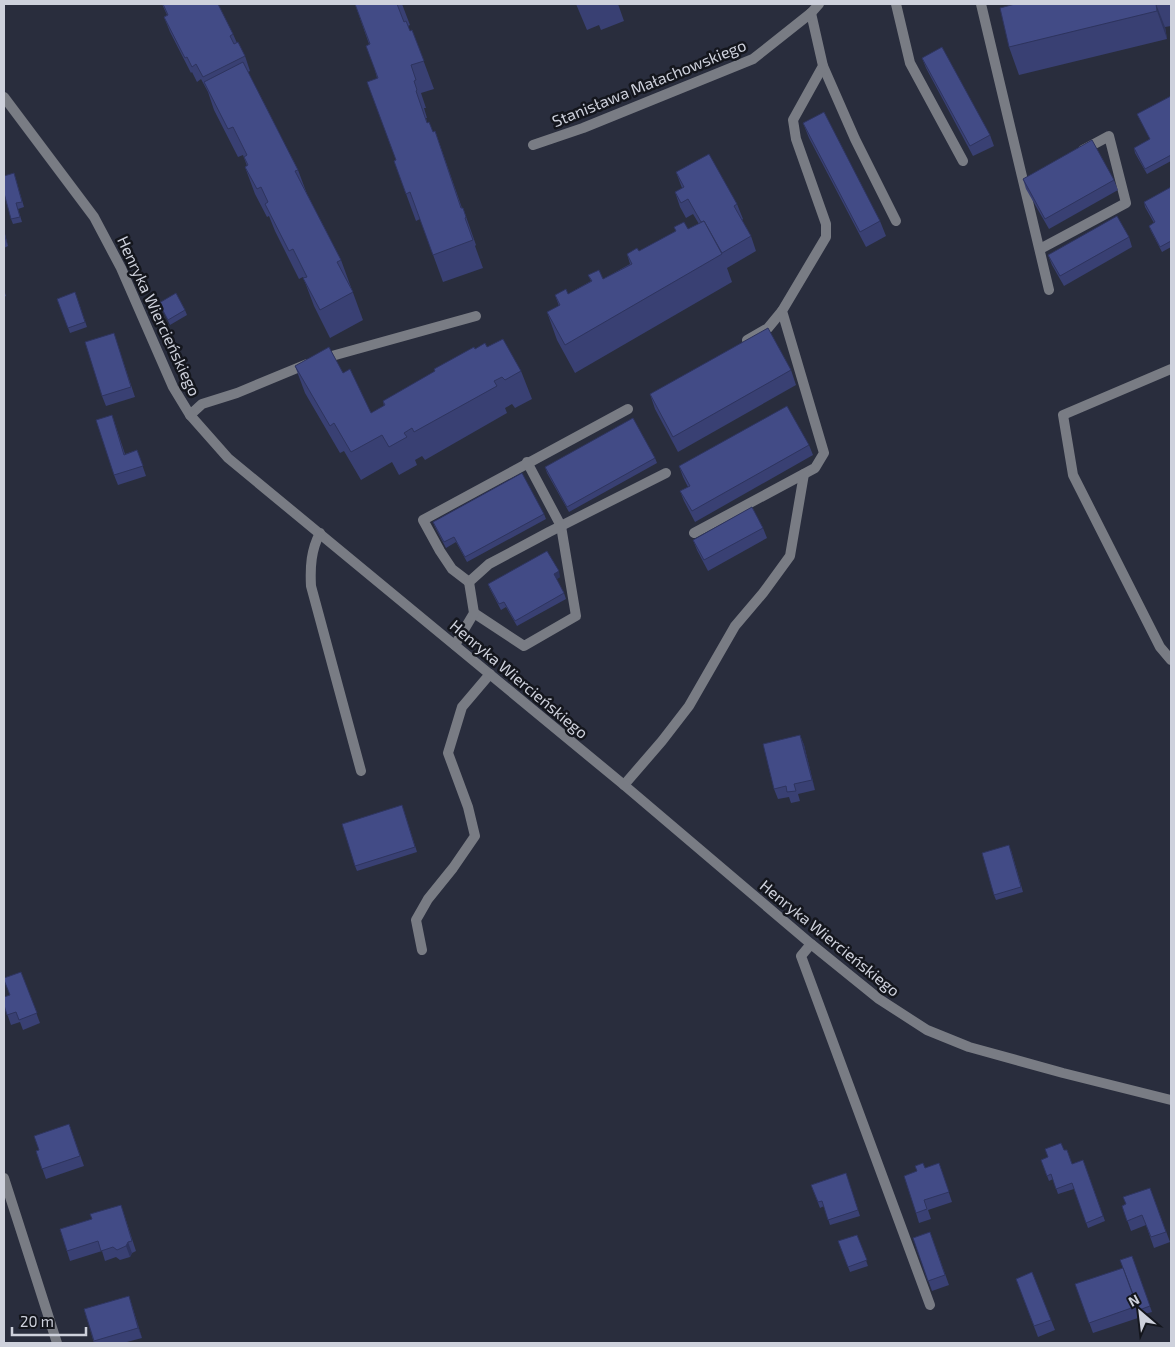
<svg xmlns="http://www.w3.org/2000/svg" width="1175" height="1347" font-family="'Exo 2',sans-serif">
	<rect width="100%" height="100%" fill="#292d3d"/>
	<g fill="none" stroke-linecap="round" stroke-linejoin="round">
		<g stroke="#797c84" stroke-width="10">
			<polyline points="896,4 910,63 963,161"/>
			<polyline points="981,4 1049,290"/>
			<polyline points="823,66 855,139 896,221"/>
			<polyline points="1040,249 1126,203 1109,136 1083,150"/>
			<polyline points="747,340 768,328 782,311"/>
			<path d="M320,533C311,550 310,567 311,586L361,771"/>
			<polyline points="694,533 815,468 824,453 782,311 826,237 826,224 796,139 793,120 823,66 811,13"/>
			<polyline points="469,582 452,569 440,551 423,520 628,409"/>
			<polyline points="474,613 524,646 576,616 561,526 527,462"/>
			<polyline points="455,645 474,613 469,582 489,564 549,532 666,473"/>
			<polyline points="624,785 662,741 689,706 735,626 763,593 790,556 804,474"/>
			<polyline points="811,944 801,956 930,1305"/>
			<polyline points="422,950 416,920 428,899 453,868 475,836 468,807 448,753 462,707 490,674"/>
		</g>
		<g stroke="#797c84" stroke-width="10">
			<polyline points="533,145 583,128 753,59 811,13 819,4"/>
			<polyline points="321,359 476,316"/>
			<polyline points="1171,369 1063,415 1073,475 1160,647 1171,660"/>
			<polyline points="190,415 202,404 237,393 307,364"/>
			<polyline points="4,1178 57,1343"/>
		</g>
		<polyline stroke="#797c84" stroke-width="10" points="4,97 94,217 121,268 173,387 190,415 228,458 624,785 811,944 879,999 927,1030 969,1047 1063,1073 1171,1100"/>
	</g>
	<g fill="#394073">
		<polygon points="162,4 233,34 237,43 245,56 250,71 248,72 298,170 307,194 341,260 363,320 330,338 314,306 303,277 299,279 275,231 269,216 267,217 255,194 245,167 247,166 243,155 238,157 214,110 208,92 201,79 197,82 192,72 191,73 170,32 164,17 167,15"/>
		<polygon points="355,4 402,4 410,25 408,26 410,31 412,30 434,89 421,93 426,108 424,108 427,118 426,118 427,123 433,132 435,131 462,208 463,208 476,245 475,246 483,268 443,282 420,219 416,221 394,161 396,160 369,44"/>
		<polygon points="576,4 618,4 624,21 601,30 599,25 587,30"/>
		<polygon points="1015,4 1171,4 1171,26 1165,27 1167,39 1019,75 1009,47"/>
		<polygon points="922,58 990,135 994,146 973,156 926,68"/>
		<polygon points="1171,96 1171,161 1147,174 1135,153 1134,148 1150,139 1137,114"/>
		<polygon points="803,123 880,221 886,236 866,247 809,138"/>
		<polygon points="676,172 737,204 743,219 742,220 751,236 756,251 727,268 732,282 575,373 557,340 547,312 559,306 555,295 568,294 591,281 588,275 603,279 630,264 627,254 639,251 676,231 674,227 688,229 699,224 693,214 686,218 680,207 675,192 682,188"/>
		<polygon points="14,173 24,207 18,209 22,222 13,224 11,219"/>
		<polygon points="1023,179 1114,180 1118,190 1049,229 1026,189"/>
		<polygon points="1171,187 1171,247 1162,252 1151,231 1149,226 1154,223 1145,207 1144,202"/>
		<polygon points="4,230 8,246 4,248"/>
		<polygon points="1129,237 1132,247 1064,286 1052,265 1048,255"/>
		<polygon points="4,290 6,296 4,297"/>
		<polygon points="75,292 87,327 70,333 57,299"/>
		<polygon points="159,303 185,310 187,315 170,325"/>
		<polygon points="117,343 135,397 106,406 102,396"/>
		<polygon points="487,347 521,371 532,399 515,408 512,404 505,408 507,413 425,460 422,456 415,460 417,465 399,475 392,462 361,480 344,451 340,453 305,393 295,366 343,373 371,413 384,406 383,401 475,349"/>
		<polygon points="791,370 796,385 678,452 655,409 650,394"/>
		<polygon points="112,415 125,454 137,450 146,476 118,485 114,475"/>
		<polygon points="809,445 813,455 695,522 684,501 680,491 688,487 683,477 679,466"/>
		<polygon points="655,458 657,463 569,512 547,473 545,467"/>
		<polygon points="544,514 546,519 467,562 456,542 446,548 435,527 433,522"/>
		<polygon points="763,528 767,538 708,571 697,550 693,540"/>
		<polygon points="560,577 556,579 564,593 566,599 517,626 506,607 501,610 490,589 488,584"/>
		<polygon points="800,735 804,745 815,790 798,794 800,801 791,803 789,797 778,799 774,789"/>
		<polygon points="402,805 417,852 357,871 355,866"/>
		<polygon points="1011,850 1023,892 996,900 994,895"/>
		<polygon points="21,972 40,1023 23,1030 20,1022 11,1025 4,1005"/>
		<polygon points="69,1124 84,1166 46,1179 36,1151 39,1150"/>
		<polygon points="1064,1150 1072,1164 1083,1160 1105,1221 1088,1228 1074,1189 1058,1194 1053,1179 1049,1181 1041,1160"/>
		<polygon points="939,1163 952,1202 928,1210 931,1219 919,1223 916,1213 925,1168"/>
		<polygon points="846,1173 860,1216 830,1225 824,1206 820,1208 811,1185"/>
		<polygon points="1150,1188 1170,1242 1154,1248 1146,1225 1131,1231 1122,1206 1126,1204"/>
		<polygon points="121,1205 136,1251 132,1253 130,1257 120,1260 116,1257 105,1261 102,1251 70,1261 60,1229 92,1219"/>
		<polygon points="930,1232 949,1285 932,1291 913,1238"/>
		<polygon points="857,1235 868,1266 850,1272 838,1241"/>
		<polygon points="1132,1256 1152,1312 1141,1315 1120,1260"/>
		<polygon points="1123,1268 1141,1317 1093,1333 1075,1284"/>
		<polygon points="1032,1272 1055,1330 1038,1337 1016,1279"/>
		<polygon points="129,1296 142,1338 123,1343 94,1343 84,1309"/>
	</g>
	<g fill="#2e345e">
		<polygon points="1156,4 1165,27 1167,39 1157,11"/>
		<polygon points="4,230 8,246 4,236"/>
		<polygon points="559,571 560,577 556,580 554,574"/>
		<polygon points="800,735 804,745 815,790 812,780"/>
		<polygon points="128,1242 132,1253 130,1257 126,1246"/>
		<polygon points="129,1296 132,1306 142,1338 138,1328"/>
	</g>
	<g fill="#424b86" stroke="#2e345e">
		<polygon points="163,4 218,4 233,34 230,36 234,44 238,42 245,56 203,77 196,64 192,67 187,57 185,58 164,17 168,15"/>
		<polygon points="355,4 397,4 404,22 406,21 410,31 412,30 424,61 411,65 416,80 414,81 417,90 416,91 427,123 429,122 433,132 435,131 461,208 463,208 466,217 465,218 473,240 433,255 410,192 406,194 394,161 396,160 367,82 378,78 366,46 370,44"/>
		<polygon points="1015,4 1156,4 1157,11 1009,47 1000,8"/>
		<polygon points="942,47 990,135 970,146 922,58"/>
		<polygon points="243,62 298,170 295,171 341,260 337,262 353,292 320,310 303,278 307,277 293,249 289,251 265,204 268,202 261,187 257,189 245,167 248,165 244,157 247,155 233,127 228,129 204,82"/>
		<polygon points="1171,96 1171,155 1145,169 1134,148 1150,139 1137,114"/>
		<polygon points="824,112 880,221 860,232 803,123"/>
		<polygon points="1092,140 1114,180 1045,219 1023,179"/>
		<polygon points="709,154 737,204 734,206 751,236 722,253 704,221 701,222 688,199 681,203 675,192 684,187 676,172"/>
		<polygon points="14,173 22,202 16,203 20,217 11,219 4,193 4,176"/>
		<polygon points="1171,187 1171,241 1160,247 1149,226 1155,222 1144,202"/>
		<polygon points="1117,216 1129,237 1060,276 1048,255"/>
		<polygon points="704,221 722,254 565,345 547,312 560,305 555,295 566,289 568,294 592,281 588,275 599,270 603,279 632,264 627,254 637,248 639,251 676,231 674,227 684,222 688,229"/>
		<polygon points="75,292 85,322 68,328 57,299"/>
		<polygon points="176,293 185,310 168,320 159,303"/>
		<polygon points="768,328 791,370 673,437 650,394"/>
		<polygon points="114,333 131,387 102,396 85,342"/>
		<polygon points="503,339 521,371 505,380 502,377 494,381 497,386 414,432 412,428 404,433 407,437 389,447 382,435 351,452 334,423 330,426 295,366 329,347 343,373 350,369 371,413 385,405 383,401 435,371 434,369 474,347 475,349 485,343 487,347"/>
		<polygon points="787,406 809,445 692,511 680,491 690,486 679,466"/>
		<polygon points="112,415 124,455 137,450 143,466 114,475 96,420"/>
		<polygon points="633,418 655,458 567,507 545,467"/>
		<polygon points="522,473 544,514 465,557 454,537 444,542 433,522"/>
		<polygon points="752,507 763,528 704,560 693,540"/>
		<polygon points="547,551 559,571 554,574 564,593 515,621 504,602 499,604 488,584"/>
		<polygon points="800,735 812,780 794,784 796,791 787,792 786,786 774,789 763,744"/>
		<polygon points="402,805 415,847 355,866 342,824"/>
		<polygon points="1009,845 1021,887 994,895 982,853"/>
		<polygon points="21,972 37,1013 19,1020 16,1012 7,1015 4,1005 4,997 10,995 4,980 4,978"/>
		<polygon points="69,1124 80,1156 42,1169 36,1151 39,1150 34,1136"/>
		<polygon points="1061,1143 1064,1150 1067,1150 1072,1164 1083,1160 1103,1216 1086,1223 1072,1183 1056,1189 1051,1174 1047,1176 1041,1160 1048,1157 1045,1149"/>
		<polygon points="923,1163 925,1168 939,1163 949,1192 924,1200 927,1209 916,1213 904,1176 917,1171 915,1166"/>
		<polygon points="846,1173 858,1210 828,1220 822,1201 818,1202 811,1185"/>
		<polygon points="1150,1188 1166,1232 1151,1237 1142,1215 1127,1221 1122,1206 1126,1204 1123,1197"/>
		<polygon points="121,1205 132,1241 128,1242 126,1246 117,1250 113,1247 101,1251 98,1241 67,1251 60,1229 92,1219 90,1214"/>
		<polygon points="930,1232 945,1275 928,1281 913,1238"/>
		<polygon points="857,1235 867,1260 848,1267 838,1241"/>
		<polygon points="1132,1256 1150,1306 1139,1310 1120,1260"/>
		<polygon points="1123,1268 1137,1306 1089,1323 1075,1284"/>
		<polygon points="1032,1272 1051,1320 1034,1326 1016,1279"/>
		<polygon points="129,1296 138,1328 94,1341 84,1309"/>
	</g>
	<g text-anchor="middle" stroke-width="5" stroke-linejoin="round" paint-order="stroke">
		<g font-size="16" fill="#ced1dc" stroke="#14161d">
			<text transform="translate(649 83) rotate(-22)" y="6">Stanisława Małachowskiego</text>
			<text transform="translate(159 316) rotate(65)" y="6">Henryka Wiercieńskiego</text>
			<text transform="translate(519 679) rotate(40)" y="6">Henryka Wiercieńskiego</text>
			<text transform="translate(830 938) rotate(39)" y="6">Henryka Wiercieńskiego</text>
		</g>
	</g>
	<rect width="1175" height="1347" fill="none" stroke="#ced1dc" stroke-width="10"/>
	<g transform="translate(1140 1312) rotate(332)" stroke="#14161d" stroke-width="4" paint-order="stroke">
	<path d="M0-4L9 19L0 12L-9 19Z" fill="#ced1dc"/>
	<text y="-8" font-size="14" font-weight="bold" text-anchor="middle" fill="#ced1dc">N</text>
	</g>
	<path d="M12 1327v8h74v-8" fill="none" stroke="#ced1dc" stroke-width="2.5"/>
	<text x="20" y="1327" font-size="15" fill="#ced1dc" stroke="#14161d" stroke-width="4" paint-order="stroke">20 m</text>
</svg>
